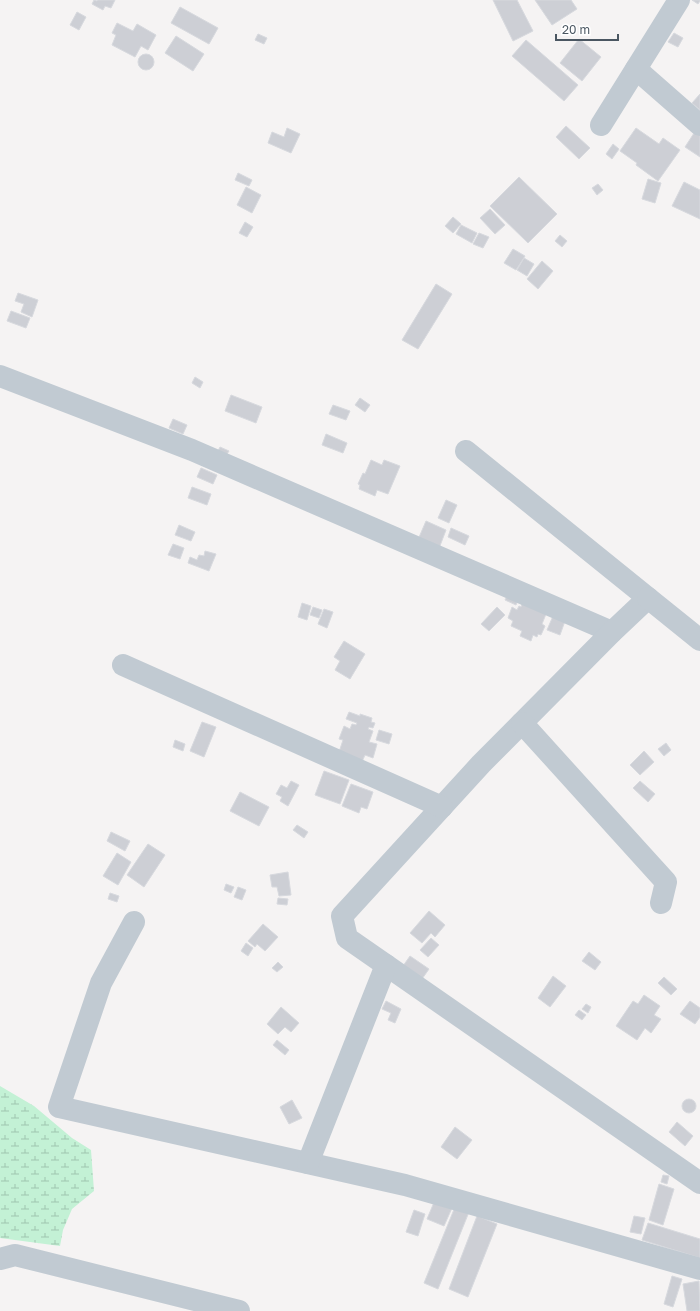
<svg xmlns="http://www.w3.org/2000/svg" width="700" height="1311" font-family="'Golos Text',sans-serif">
	<defs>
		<pattern id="wetland-marsh" width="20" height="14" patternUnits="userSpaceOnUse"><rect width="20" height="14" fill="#c3f1d5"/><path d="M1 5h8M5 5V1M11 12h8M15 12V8" fill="none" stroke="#a0c6b0"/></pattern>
	</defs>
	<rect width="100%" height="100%" fill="#f5f3f3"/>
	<polygon fill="url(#wetland-marsh)" points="0,1086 34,1106 72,1138 91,1150 94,1191 72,1209 63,1230 60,1246 0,1238"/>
	<g fill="#cdcfd5" stroke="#d7d9de">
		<polygon points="94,0 97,1 98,0 115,0 111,8 105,6 103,10 92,4"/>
		<polygon points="493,0 517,0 533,31 513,41"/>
		<polygon points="535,0 571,0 577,9 552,25"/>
		<polygon points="692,0 700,0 700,1 698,4"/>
		<polygon points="180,7 218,28 209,44 171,23"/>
		<polygon points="77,12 86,17 79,30 70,25"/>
		<polygon points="117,23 133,31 137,24 156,35 148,50 141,46 135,57 112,45 116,35 112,33"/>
		<polygon points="674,33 683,38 678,47 668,42"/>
		<polygon points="258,34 267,38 264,44 255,40"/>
		<polygon points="176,36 204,54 193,71 165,53"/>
		<polygon points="579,39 601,57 582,81 560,63"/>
		<polygon points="526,40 578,85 564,101 512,56"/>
		<circle cx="146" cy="62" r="8"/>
		<polygon points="700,94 700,110 692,103"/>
		<polygon points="566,126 590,148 579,159 556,137"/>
		<polygon points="287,128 300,134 291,153 268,143 272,132 284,137"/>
		<polygon points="636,128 659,144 663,138 680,150 658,181 636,165 637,163 620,151"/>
		<polygon points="696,130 700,133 700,157 685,147"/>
		<polygon points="613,144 619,149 612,159 606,154"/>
		<polygon points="238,173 252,180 249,186 235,180"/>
		<polygon points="519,177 557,214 528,243 490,206"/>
		<polygon points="648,179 661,183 655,203 642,199"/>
		<polygon points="684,182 700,190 700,219 672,206"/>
		<polygon points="598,184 603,190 597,195 592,188"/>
		<polygon points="246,187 261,195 252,213 237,205"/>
		<polygon points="490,209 505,225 495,234 480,218"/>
		<polygon points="453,217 461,224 453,233 445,226"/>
		<polygon points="245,222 253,227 247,237 239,233"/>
		<polygon points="461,225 477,233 472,243 456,234"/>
		<polygon points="479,233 489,237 483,248 473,244"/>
		<polygon points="560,235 567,241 562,247 555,241"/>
		<polygon points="513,249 525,256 516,270 504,263"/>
		<polygon points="524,258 534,264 527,276 517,270"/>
		<polygon points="542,261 553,271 538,289 527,279"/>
		<polygon points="436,284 452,294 418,349 402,340"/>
		<polygon points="18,293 38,300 32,317 21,312 24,304 15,301"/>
		<polygon points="11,311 30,318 26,328 7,321"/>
		<polygon points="195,377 203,382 200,388 192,383"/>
		<polygon points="231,395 262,407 256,423 225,411"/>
		<polygon points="360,398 370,405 365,412 355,405"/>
		<polygon points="333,405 350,411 346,420 329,414"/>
		<polygon points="173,419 187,425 183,434 169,428"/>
		<polygon points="326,434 347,443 343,453 322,445"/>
		<polygon points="220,447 229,451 227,454 218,451"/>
		<polygon points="371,460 382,465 384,460 400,466 388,494 377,490 375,496 359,489 360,485 358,484 363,473 365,474"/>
		<polygon points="201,468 217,475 213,484 197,477"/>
		<polygon points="192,487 211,494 207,505 188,498"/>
		<polygon points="446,500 457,505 449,523 438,518"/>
		<polygon points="426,521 446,530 438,551 417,542"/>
		<polygon points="179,525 195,532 191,541 175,535"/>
		<polygon points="451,528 469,536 465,545 448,537"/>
		<polygon points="173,544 184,548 180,559 168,555"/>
		<polygon points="205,551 216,554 209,571 188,563 190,557 197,560 199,555 204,556"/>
		<polygon points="507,596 518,600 516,605 505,600"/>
		<polygon points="302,603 311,606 307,620 298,617"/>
		<polygon points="522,604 546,614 542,624 545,626 541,635 538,634 537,637 533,635 531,641 520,636 522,631 511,626 513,621 508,618 512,607 517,610 519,606 521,607"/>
		<polygon points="313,607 322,610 319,618 310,615"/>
		<polygon points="497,607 505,615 489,631 481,624"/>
		<polygon points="324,609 333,612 327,628 318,624"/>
		<polygon points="553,616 565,621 560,635 547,630"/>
		<polygon points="344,641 365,654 350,679 335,670 340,661 334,657"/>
		<polygon points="349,712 360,716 360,714 372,718 371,722 375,723 373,728 369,727 368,729 373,731 369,742 377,744 373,758 365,755 361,764 339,752 343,740 339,739 344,726 350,729 352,724 356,725 357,723 346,719"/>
		<polygon points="202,722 216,727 204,757 190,751"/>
		<polygon points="379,730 392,734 389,744 376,740"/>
		<polygon points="175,740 185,744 183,751 173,747"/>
		<polygon points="666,743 671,750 664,756 658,749"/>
		<polygon points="644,751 654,762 640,775 630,765"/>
		<polygon points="324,771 349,780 340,804 315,795"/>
		<polygon points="291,781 299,785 288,806 280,801 282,797 276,794 281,785 287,788"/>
		<polygon points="640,781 655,794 648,802 633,788"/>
		<polygon points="351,784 373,792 367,809 361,807 359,813 342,806"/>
		<polygon points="240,792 269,807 259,826 230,811"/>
		<polygon points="297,825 308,832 304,838 293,830"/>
		<polygon points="111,832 130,841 125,851 107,841"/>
		<polygon points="148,844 165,855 144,887 127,875"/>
		<polygon points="117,853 131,862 118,885 103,876"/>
		<polygon points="288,872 291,895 279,896 277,887 272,887 270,875"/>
		<polygon points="226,884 234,887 231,893 224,890"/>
		<polygon points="238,887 246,890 242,900 234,897"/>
		<polygon points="110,893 119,896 117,902 108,899"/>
		<polygon points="278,898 288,899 287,905 277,904"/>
		<polygon points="429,911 445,925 435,937 431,933 422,943 410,933"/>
		<polygon points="263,924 278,937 265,951 257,944 255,947 248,941"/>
		<polygon points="431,938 439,945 428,957 420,950"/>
		<polygon points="246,943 253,948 248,956 241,951"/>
		<polygon points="589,952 601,962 595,970 582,961"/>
		<polygon points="410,956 429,969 422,979 403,966"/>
		<polygon points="278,962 283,967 277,972 272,968"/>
		<polygon points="553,976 566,986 550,1007 538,998"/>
		<polygon points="664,977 677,989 671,995 658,983"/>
		<polygon points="644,995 660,1006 654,1015 661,1019 651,1033 645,1028 637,1040 616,1026 633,1001 638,1004"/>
		<polygon points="386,1001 401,1009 395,1023 388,1020 391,1013 382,1009"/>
		<polygon points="690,1001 700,1008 700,1017 695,1024 680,1014"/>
		<polygon points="586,1004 591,1007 588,1013 582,1009"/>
		<polygon points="281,1007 299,1023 291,1032 285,1027 278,1034 267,1024"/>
		<polygon points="579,1010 586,1015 582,1020 575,1015"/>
		<polygon points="277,1040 289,1050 285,1055 273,1045"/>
		<circle cx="689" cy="1106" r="7"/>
		<polygon points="292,1100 302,1118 289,1124 280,1107"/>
		<polygon points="677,1122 693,1136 685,1146 669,1132"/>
		<polygon points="455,1127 472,1140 457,1159 441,1147"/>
		<polygon points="663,1175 669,1176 667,1184 661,1182"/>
		<polygon points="659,1184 674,1189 663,1225 649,1220"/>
		<polygon points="435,1200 452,1208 444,1226 427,1219"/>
		<polygon points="455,1207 469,1212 438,1289 424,1283"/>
		<polygon points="414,1210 425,1214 418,1236 406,1232"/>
		<polygon points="477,1216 497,1224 468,1297 449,1289"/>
		<polygon points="634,1216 645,1218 641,1234 630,1232"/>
		<polygon points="648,1223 700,1239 700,1258 642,1240"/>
		<polygon points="672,1276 682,1279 673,1307 664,1304"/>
		<polygon points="699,1281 700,1311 687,1311 683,1284"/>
	</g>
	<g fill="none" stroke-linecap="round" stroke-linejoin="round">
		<g stroke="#c1cad2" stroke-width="22">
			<polyline points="636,69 700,125"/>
			<polyline points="601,125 679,0"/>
			<polyline points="0,376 192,450 612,632"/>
			<polyline points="466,451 648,598 612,632 481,764 342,916 347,938 700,1183"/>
			<polyline points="648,598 700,640"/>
			<polyline points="123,665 442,807"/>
			<polyline points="522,723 666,882 661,903"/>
			<polyline points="134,922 101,983 59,1107 405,1185 700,1269"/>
			<polyline points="308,1163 386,965"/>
			<polyline points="0,1259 15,1255 239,1311"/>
		</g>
	</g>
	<path d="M556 34v6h62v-6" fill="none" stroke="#4a5661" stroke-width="2"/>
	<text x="562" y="34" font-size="12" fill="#4a5661" stroke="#ffffff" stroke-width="3" paint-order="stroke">20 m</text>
</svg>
